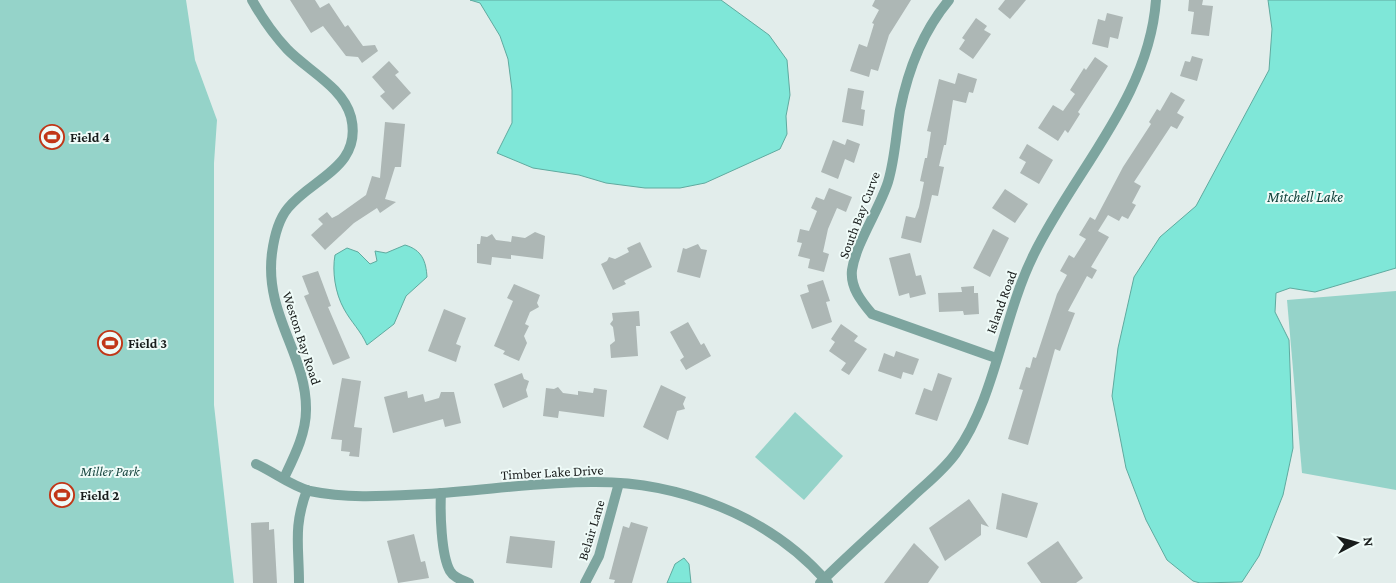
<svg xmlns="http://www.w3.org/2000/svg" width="1396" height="583" font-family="'Crimson Pro',serif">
	<rect width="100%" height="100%" fill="#e2edeb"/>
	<g fill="#95d3c9">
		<polygon points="0,0 186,0 195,60 217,120 214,163 214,405 234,583 0,583"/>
		<polygon points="1396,291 1396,490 1302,473 1287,300"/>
		<polygon points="795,412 843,456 804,500 755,457"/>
	</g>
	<g fill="#7fe7d8" stroke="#60aa9f">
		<polygon points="470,0 721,0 769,35 787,60 790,95 786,116 787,134 780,149 705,183 680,188 645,188 606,183 579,175 533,168 497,153 512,123 512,90 508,59 500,36 480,3"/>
		<polygon points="1268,0 1396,0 1396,268 1315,292 1290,288 1276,293 1275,312 1289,340 1293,448 1283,495 1259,556 1242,582 1200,583 1193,581 1167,560 1146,520 1126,468 1112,396 1118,348 1134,277 1160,237 1196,206 1269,70 1272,29"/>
		<path d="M405,245C422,250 426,261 427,277L406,296L394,324L367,345C361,331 351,322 344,309C335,293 332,271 335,255L347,248L358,252L370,264L377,261L375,251L386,253Z"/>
		<polygon points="684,558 689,564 691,583 667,583 675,564"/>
	</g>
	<g fill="#adb7b5">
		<polygon points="290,0 315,0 320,8 329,3 345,27 348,25 363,46 375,45 378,51 362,63 358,57 346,56 323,26 311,33"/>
		<polygon points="875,0 911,0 889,35 878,71 871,69 869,77 850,71 859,44 867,47 874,24 872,23 879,10 872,6"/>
		<polygon points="1005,0 1026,0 1010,19 998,9"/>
		<polygon points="1189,0 1203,0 1202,5 1213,6 1209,36 1191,34 1194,12 1188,11"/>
		<polygon points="1107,13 1123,17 1118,39 1110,37 1108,48 1092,44 1098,19 1105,21"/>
		<polygon points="976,18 987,26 984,30 991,34 973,59 959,49 965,40 962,38"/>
		<polygon points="1192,56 1203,59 1197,81 1180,76 1185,61 1190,62"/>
		<polygon points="1095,57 1108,66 1078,112 1080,114 1068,133 1065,130 1058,141 1038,128 1053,105 1063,111 1075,94 1070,90 1084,68 1086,70"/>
		<polygon points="389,61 399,72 395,75 411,93 393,110 380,96 385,92 372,77"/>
		<polygon points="958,73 977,79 973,93 969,92 966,103 953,100 946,145 944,145 939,166 944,167 938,196 932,195 921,243 901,238 906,216 915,218 919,207 924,182 920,181 925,158 927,158 931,132 927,131 939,79 955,84"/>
		<polygon points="848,88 864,91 861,109 865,110 863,126 842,122"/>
		<polygon points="1171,92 1185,100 1177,113 1184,117 1177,129 1171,126 1134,182 1141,186 1132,203 1136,205 1128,219 1122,216 1119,221 1108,215 1098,231 1109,237 1091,267 1097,270 1092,279 1087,276 1068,311 1075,313 1060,351 1055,349 1028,445 1008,439 1023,390 1019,389 1026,367 1030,368 1033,357 1036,358 1057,294 1067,275 1060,271 1069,255 1074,258 1086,239 1079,235 1090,217 1095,220 1123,167 1151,124 1149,122 1157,109 1160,111"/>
		<polygon points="385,122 405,124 401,167 395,167 385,199 396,202 380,213 377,208 354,223 325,250 311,235 323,224 318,219 327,212 332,218 338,215 366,195 372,176 380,178"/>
		<polygon points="847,139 860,144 854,163 845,159 838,179 821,172 833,140 845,145"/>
		<polygon points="1027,144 1053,160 1039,184 1020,173 1026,162 1019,158"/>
		<polygon points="829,188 852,197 846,212 837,208 828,229 823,252 829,254 824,272 808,268 810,259 798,256 802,243 797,242 800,229 809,231 817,211 811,208 816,197 824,200"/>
		<polygon points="1005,189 1028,204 1015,223 992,208"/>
		<polygon points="993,229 1009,238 990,277 973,268"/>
		<polygon points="535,232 545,236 543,259 511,255 511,259 492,257 491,265 477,263 477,244 480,244 481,236 487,237 492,234 496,240 511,242 512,236 525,238"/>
		<polygon points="640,242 652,267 624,281 626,284 613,290 601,264 607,261 609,257 615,259 629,252 627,248"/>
		<polygon points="698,244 701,249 707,250 700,278 677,272 683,248 686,249"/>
		<polygon points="910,253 916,276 921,275 926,294 910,298 909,293 899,296 889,258"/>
		<polygon points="318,271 331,306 328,307 350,358 333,365 304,296 309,294 302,276"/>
		<polygon points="823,280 830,301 826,302 832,322 812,329 800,295 809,292 807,285"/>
		<polygon points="514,284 540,295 537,303 539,307 530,312 525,324 529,326 524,336 527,343 519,361 503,354 505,351 494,346 513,301 507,298"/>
		<polygon points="974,286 974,293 978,293 979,314 964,315 963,311 939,312 938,293 962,292 961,287"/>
		<polygon points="444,309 466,318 456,344 461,346 456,362 428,351"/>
		<polygon points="639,311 640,326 636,326 638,356 611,358 610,345 615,341 613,327 610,324 613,320 612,313"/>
		<polygon points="688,322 701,345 704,343 711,356 686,370 680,360 684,357 670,332"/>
		<polygon points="841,324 858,336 854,341 867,349 849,375 841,370 846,363 829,351 835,342 831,339"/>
		<polygon points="896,351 919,359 913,375 903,372 901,379 878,371 884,353 894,357"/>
		<polygon points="522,373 524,379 529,381 526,390 528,397 503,408 494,384"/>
		<polygon points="938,373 952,378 937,421 915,414 924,388 932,391"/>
		<polygon points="342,378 361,381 354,427 362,428 359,457 349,456 350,452 341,451 342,440 331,439"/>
		<polygon points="661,385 686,397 683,404 685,409 677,411 668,440 643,427"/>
		<polygon points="558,387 563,393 578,395 578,391 593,393 594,388 607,390 604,417 559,411 558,418 543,416 546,388 554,389"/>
		<polygon points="407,391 408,398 423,394 425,402 439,398 441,392 454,392 461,423 445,427 443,419 393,433 384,397"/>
		<polygon points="1002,493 1038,503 1027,538 996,529"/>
		<polygon points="969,499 989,527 981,524 981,535 945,561 929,528"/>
		<polygon points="269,522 269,530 274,529 277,583 253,583 251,523"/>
		<polygon points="631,522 648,527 632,583 614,583 615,580 609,579 623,526 629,528"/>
		<polygon points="414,534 421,562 425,561 429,578 398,583 387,541"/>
		<polygon points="510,536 555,541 552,568 506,563"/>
		<polygon points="1058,541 1083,578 1076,583 1041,583 1027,563"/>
		<polygon points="914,543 939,567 928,583 884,583"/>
	</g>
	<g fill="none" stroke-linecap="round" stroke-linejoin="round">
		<g stroke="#7da59f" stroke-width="10">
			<path d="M252,0C262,18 273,34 287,49C307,70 343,87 351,117C363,167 312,178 288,208C278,220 274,238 272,253C264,315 307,355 306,410C306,434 294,457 284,478"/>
			<path d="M949,0C923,31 908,70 900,110C896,134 895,159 888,182C879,210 856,243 852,270C850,288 862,302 872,314L996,358"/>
			<path d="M256,464C274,472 291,486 310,491C348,499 387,496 426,494C481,491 537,482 592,482C678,481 771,516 828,583"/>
			<path d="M441,493C440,512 441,555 450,571C454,578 462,580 469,583"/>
			<path d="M299,583C299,546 293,527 307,490"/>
			<polyline points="585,583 599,556 619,483"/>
			<path d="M820,583C849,554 881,526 911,498C927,483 944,470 956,453C995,399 1003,317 1033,256C1074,171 1149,98 1156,0"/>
		</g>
	</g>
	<defs>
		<symbol id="stadium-ring" viewBox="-11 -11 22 22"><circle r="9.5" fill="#effbf8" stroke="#c13617" stroke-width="1.5"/><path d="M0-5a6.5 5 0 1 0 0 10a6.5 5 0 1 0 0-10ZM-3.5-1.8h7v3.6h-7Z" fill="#c13617"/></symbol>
	</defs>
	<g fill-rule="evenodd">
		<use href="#stadium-ring" x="38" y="123" width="28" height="28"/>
		<use href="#stadium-ring" x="96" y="329" width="28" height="28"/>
		<use href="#stadium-ring" x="48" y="481" width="28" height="28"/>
	</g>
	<g text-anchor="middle" stroke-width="4" stroke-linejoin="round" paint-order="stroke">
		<g font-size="14" font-weight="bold" fill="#181c1b" stroke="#effbf8" text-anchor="start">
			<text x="70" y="142">Field 4</text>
			<text x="128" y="348">Field 3</text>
			<text x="80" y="500">Field 2</text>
		</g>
		<g font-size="14" fill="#181c1b" stroke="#effbf8">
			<text transform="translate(859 215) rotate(-69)" y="5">South Bay Curve</text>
			<text transform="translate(1001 302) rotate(-70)" y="5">Island Road</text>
			<text transform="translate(302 338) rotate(72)" y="5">Weston Bay Road</text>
			<text transform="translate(552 472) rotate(-3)" y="5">Timber Lake Drive</text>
			<text transform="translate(591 530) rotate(-73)" y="5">Belair Lane</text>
		</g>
		<g font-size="14" font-style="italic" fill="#1c4a44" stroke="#effbf8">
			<text x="110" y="476">Miller Park</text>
		</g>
		<g font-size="15" font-style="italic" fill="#0f403a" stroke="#effbf8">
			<text x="1305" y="202">Mitchell Lake</text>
		</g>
	</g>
	<g transform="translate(1356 543) rotate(84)" stroke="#effbf8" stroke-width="4" paint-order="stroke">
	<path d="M0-4L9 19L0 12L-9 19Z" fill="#181c1b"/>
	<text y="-8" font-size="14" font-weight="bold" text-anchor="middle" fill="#181c1b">N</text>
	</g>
</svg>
